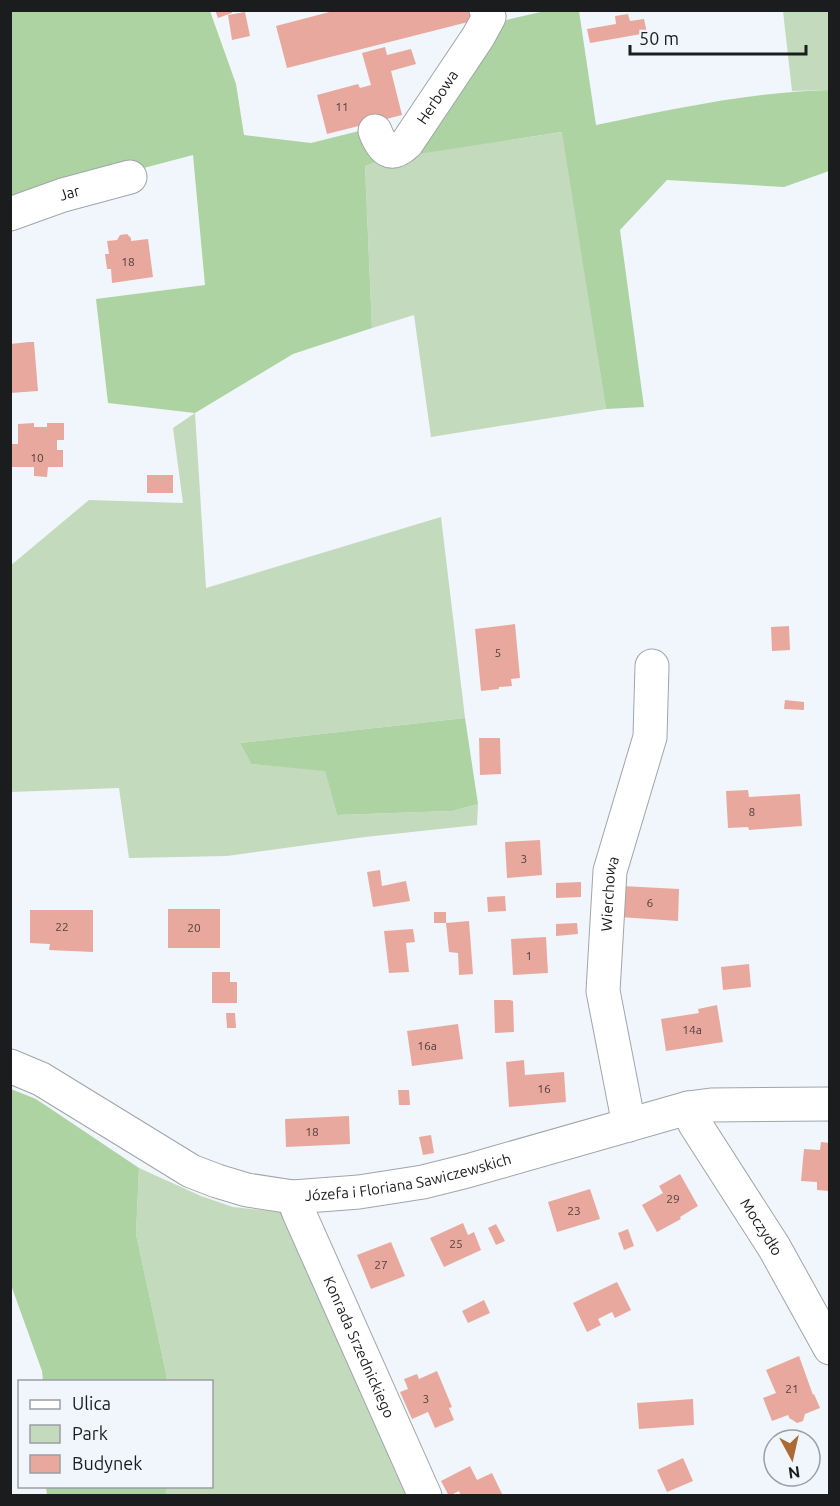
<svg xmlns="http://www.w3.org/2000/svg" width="840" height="1506" font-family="Ubuntu,sans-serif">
	<rect width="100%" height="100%" fill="#f0f6fb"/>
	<g fill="#c3dabc">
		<polygon points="783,11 829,11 829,90 792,91"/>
		<polygon points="563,132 606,409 431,437 414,315 372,328 365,166 387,158"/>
		<polygon points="195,413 206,588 441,517 465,718 240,743 251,764 325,770 337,815 452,811 478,804 477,825 365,837 227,856 129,858 119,788 11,792 10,566 89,500 183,503 173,428"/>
		<polygon points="139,1168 201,1196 233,1207 290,1213 416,1495 166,1495 166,1487 212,1486 212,1382 166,1381 166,1373 136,1234"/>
	</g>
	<g fill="#add3a2">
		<polygon points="11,11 210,11 236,84 244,135 311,143 367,129 387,158 365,166 372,328 293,354 195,413 108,403 96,299 205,285 193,155 11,203"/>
		<path d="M545,11H579L596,125C673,109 750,92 829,90V171L784,187L667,180L620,230L644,407L606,409L562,132L398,157L502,21Z"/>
		<polygon points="465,718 478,804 452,811 337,815 325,771 251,764 240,743"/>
		<polygon points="11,1089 36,1099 139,1168 136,1234 166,1373 166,1381 43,1381 42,1371 11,1285"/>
		<polygon points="46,1487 166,1487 166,1495 47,1495"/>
	</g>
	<g fill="#e9a89e">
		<polygon points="215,10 231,10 232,13 218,18"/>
		<polygon points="337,10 470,10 472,21 287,68 276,26"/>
		<polygon points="245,12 250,36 232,40 228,15"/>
		<polygon points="628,14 630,21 644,19 647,33 590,43 587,29 616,24 615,16"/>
		<polygon points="385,47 387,55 411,49 416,64 391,71 402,115 327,134 317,95 358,84 360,88 371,85 362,53"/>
		<polygon points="127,234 131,238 131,241 148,239 153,277 112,283 111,269 107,269 105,254 109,254 107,241 117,240 120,235"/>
		<polygon points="29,342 34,342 38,391 10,393 10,344"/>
		<polygon points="34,423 34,427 47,427 47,423 64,423 64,440 57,440 57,450 63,450 63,467 48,467 47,477 34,476 34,467 10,467 10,444 18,444 18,424"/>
		<rect x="147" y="475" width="26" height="18"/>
		<polygon points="515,624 520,678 511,679 512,686 499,687 499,689 481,691 475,629"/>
		<polygon points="789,626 790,650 772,651 771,627"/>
		<polygon points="785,700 804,702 804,710 784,709"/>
		<polygon points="479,738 500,738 501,774 480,775"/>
		<polygon points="748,790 749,797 800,794 802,826 749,830 748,827 728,828 726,791"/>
		<polygon points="540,840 542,875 507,878 505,842"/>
		<polygon points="380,870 382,886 406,881 410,901 373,907 367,872"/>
		<polygon points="581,882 581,897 556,898 556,883"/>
		<polygon points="622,886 679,889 678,921 620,917"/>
		<polygon points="505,896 506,911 488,912 487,897"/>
		<rect x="168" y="909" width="52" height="39"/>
		<polygon points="30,910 93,910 93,952 49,950 50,944 30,943"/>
		<rect x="434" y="912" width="12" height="11"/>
		<polygon points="469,921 473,974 459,975 458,953 449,952 446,923"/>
		<polygon points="577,923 578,934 556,936 556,924"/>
		<polygon points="413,929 415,942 406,943 409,972 389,973 384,931"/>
		<polygon points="546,937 548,973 513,975 511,939"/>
		<polygon points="749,964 751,987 723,990 721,967"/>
		<polygon points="212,972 230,972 230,982 237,982 237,1003 212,1003"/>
		<polygon points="494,1000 510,1000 513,1001 514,1032 495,1033"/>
		<polygon points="717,1005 723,1042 666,1051 661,1019 699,1013 698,1009"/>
		<polygon points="226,1013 235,1013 236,1028 227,1028"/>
		<polygon points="458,1024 463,1059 412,1066 407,1031"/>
		<polygon points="524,1060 525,1075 564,1072 566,1102 509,1107 506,1062"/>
		<polygon points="398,1090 409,1090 410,1105 399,1105"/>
		<polygon points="349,1116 350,1144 286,1147 285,1119"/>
		<polygon points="431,1135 434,1153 423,1155 419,1137"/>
		<polygon points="821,1142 830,1143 829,1191 817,1190 817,1182 801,1181 804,1149 820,1150"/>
		<polygon points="680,1174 698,1206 680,1217 681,1219 657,1232 642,1205 663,1193 659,1186"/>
		<polygon points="590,1189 600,1219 557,1232 548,1202"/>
		<polygon points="463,1223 468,1235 474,1232 481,1250 444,1267 430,1238"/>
		<polygon points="496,1224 505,1241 496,1245 488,1228"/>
		<polygon points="628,1229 634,1246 624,1250 618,1233"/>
		<polygon points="391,1242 405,1276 371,1289 357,1255"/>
		<polygon points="617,1282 631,1310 615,1318 612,1312 598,1319 601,1325 587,1332 573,1303"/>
		<polygon points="484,1300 490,1313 468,1323 462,1311"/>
		<polygon points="799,1356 813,1395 814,1394 820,1408 805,1414 803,1421 797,1423 791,1419 790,1419 788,1415 772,1421 763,1398 776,1393 766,1370"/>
		<polygon points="437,1371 452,1407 449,1408 454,1420 435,1428 428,1412 412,1419 400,1392 408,1389 404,1379 417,1374 419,1379"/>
		<polygon points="693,1399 694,1425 639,1429 637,1403"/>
		<polygon points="683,1458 693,1481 667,1492 657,1470"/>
		<polygon points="470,1466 477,1480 492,1473 503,1496 461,1496 459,1491 449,1496 441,1481"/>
	</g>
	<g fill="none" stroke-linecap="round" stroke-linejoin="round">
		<defs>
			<g id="minor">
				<path id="s1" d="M375,131C382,149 390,159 407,143L478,37L489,17L486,10"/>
				<path id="s2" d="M10,214L63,195L130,177"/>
				<path id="s3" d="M10,1066L41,1079L191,1171L217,1181L247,1190L293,1197L359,1192L423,1182L467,1171L688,1108L711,1105L830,1104"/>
				<path id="s4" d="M688,1108L695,1124L774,1247L830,1348"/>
				<path id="s5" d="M629,1125L603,991L610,871L650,737L652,666"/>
				<path id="s6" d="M293,1197L299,1213L425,1496"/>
			</g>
		</defs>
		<use href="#minor" stroke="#a0a5aa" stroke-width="35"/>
		<use href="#minor" stroke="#fff" stroke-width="33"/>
	</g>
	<g text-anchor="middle" stroke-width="4.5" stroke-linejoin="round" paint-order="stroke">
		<g font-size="12" fill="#4e3f3e">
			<text x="342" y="111">11</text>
			<text x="128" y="266">18</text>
			<text x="37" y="462">10</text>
			<text x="498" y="657">5</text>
			<text x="752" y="816">8</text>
			<text x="524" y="863">3</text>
			<text x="650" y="907">6</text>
			<text x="62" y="931">22</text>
			<text x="194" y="932">20</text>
			<text x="529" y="960">1</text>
			<text x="692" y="1034">14a</text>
			<text x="427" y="1050">16a</text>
			<text x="544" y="1093">16</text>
			<text x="312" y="1136">18</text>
			<text x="673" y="1203">29</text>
			<text x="574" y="1215">23</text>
			<text x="456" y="1248">25</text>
			<text x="381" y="1269">27</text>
			<text x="792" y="1393">21</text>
			<text x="426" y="1403">3</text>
		</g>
		<g font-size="15" fill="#1a1c1e" stroke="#f0f6fb">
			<text dy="5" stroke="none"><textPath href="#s1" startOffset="100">Herbowa</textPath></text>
			<text dy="5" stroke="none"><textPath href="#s2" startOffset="63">Jar</textPath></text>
			<text dy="5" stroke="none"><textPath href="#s5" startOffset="234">Wierchowa</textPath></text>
			<text dy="5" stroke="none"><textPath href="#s3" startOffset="432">Józefa i Floriana Sawiczewskich</textPath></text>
			<text dy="5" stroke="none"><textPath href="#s4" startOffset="140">Moczydło</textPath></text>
			<text dy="5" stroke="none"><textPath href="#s6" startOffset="164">Konrada Srzednickiego</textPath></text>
		</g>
	</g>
	<rect width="840" height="1506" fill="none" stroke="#1a1c1e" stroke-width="24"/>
	<rect x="18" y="1380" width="195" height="108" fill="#f0f6fb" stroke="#9a9fa3" stroke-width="1.5"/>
	<rect x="30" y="1400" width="30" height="9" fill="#ffffff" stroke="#9a9fa3" stroke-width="1.5"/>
	<text x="72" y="1410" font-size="18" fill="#1a1c1e">Ulica</text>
	<rect x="30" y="1425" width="30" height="18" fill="#c3dabc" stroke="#9a9fa3" stroke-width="1.5"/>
	<text x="72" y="1440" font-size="18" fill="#1a1c1e">Park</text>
	<rect x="30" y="1455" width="30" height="18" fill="#e9a89e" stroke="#9a9fa3" stroke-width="1.5"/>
	<text x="72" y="1470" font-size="18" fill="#1a1c1e">Budynek</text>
	<g transform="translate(792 1458) rotate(172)"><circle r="28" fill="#f0f6fb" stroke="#9a9fa3" stroke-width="1.5"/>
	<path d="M0-4.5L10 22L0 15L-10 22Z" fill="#ab6b33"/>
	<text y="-9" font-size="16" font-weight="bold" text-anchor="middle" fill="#1a1c1e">N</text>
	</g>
	<path d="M630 45v9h176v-9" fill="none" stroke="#1a1c1e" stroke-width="3"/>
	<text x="639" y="45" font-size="18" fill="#1a1c1e" stroke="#f0f6fb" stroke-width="4.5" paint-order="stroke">50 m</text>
</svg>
